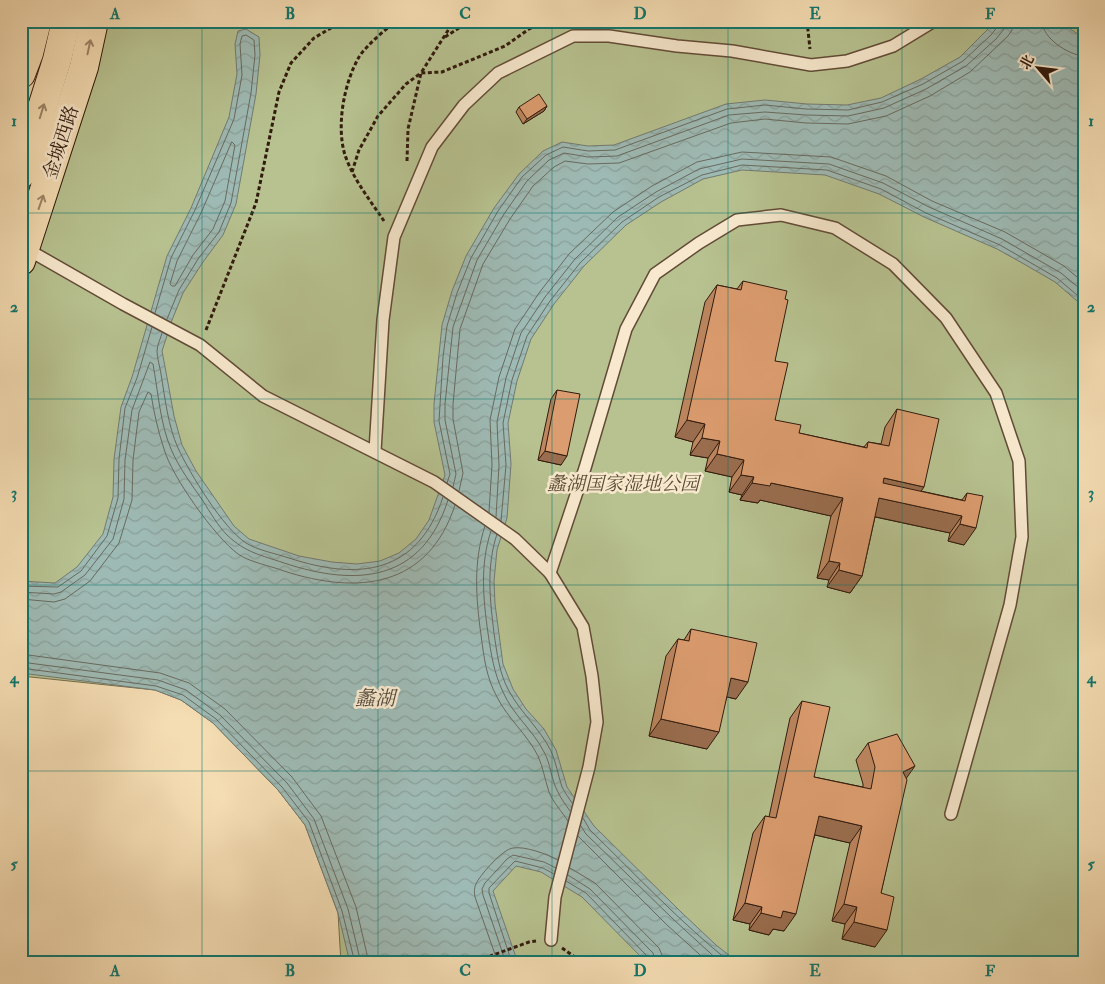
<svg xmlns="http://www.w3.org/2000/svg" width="1105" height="984" font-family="'IM FELL Double Pica','Noto Serif SC',serif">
	<defs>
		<pattern id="water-waves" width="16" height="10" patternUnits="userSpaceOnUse" patternTransform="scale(1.25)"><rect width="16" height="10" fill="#9ebab4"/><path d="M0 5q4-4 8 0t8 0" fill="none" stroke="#899f9a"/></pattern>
	</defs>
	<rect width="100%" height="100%" fill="#f5ddb3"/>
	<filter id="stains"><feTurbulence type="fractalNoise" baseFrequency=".004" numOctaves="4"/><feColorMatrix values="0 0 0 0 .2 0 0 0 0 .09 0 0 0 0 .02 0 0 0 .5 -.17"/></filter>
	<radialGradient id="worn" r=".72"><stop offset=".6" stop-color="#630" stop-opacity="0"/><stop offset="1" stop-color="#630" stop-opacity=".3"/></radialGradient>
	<polygon fill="#b7c290" stroke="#746e4e" points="104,21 1084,21 1084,963 341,963 338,913 305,825 278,790 213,723 181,700 155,690 21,676 21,266"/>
	<polygon fill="url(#water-waves)" stroke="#727a71" points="996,21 1058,21 1084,38 1084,307 1055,282 1024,264 997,249 924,217 879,194 825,175 742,170 703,179 661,202 626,225 584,266 554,304 531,339 517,381 508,423 511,464 507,518 497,550 494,581 495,604 503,664 513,689 526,709 544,729 556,750 567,787 594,826 680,911 716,945 739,963 647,963 582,897 541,872 516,866 493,891 518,963 350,963 338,913 305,825 278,790 213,723 181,700 155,690 21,673 21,581 55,583 77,567 103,534 113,497 114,459 121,407 132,377 167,256 191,208 229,117 237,74 235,44 238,31 246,29 259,37 260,55 256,94 236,204 223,235 203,262 183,293 172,320 162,351 168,383 174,416 182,445 196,471 234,526 249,539 299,556 332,562 357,564 380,561 399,553 416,539 429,520 445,475 434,422 434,404 442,325 452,291 466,256 494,208 519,174 543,151 562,142 588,146 614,145 726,104 765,100 807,104 847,105 881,98 921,79 960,57"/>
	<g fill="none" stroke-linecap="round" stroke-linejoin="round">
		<g stroke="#686a60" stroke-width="1">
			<path d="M1042,21C1042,38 1068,55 1084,56"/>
			<polygon points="232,142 235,145 225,201 213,229 193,255 175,286 172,286 170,284 177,261 201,213"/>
			<polyline points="155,313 171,258 195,210 234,119 242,75 240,44 242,36 246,35 254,40 255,55 251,93 231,203 219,232 198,259 179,290 167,319"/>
			<path d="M162,333C161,338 157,345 157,351C157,358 160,367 161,374C165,398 168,426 178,448C190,474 223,528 246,543C257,550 277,554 289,558C359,581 418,574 443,497"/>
			<polyline points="447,483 450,474 439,421 443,357 447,326 457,293 471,258 498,211 522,177 546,155 563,147 588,151 615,150 727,109 765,105 806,109 848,110 882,102 923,84 963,61 991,35 998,26 999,21"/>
			<polyline points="453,487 456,474 445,420 445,404 453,327 477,260 504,214 527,181 549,160 564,153 588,157 617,156 729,115 765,112 806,115 848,116 884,108 926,89 966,66 996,39 1004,29 1006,21"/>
			<polyline points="459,491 463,473 453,419 453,404 460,329 483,264 510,219 533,186 554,167 565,161 588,164 619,163 731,123 765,119 806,123 848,124 886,116 930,96 970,72 1008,36 1012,30 1013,21"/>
			<polyline points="489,512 492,465 490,420 499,377 515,329 539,293 569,254 613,212 652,186 697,162 742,152 831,157 886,176 932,201 1005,232 1064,266 1084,283"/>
			<polyline points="496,517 499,465 497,422 506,378 521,333 545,297 575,259 618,217 656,192 699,169 742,159 829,164 883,183 929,207 1002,239 1061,273 1084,292"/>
			<polyline points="501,521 506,465 503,423 512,380 527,336 550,301 580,263 622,222 659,197 702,175 742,165 827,170 881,189 926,213 1000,245 1057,278 1084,301"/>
			<path d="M485,526C473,562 476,598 481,635C484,657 486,677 497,697C508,719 527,734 538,756C543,767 545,780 549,792C553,802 562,812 568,821"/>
			<path d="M491,531C480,564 483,598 488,633C491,654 494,673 503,692C513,715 533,730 544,752C551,764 551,780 558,792C561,799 566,805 570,811"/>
			<path d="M497,534C486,567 490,600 494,633C497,653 499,673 509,691C521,713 540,729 551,751C556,762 558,775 562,787C565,793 569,798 572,803"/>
			<polyline points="21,586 58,587 81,571 107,536 118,498 119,459 125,408 137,378 152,327"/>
			<path d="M21,592L54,594L61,592L85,575L113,539L124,499L125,460L132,410L150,362L153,364C158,391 160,423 171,449C179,468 192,485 203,501C210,512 218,526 227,535C246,553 261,555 284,563C357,587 422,582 448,500"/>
			<path d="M21,599L54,602L65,599L90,581L119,543L132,500L133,460L139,412L148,392L151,394C154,413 158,431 164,449C172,477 215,537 238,554C249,562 271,566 284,571C358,595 428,588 455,505"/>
			<polyline points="21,654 160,673 189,683 225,709 292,777 321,816 356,907 369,963"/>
			<polyline points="21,662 158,680 186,690 220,715 287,783 314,819 348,909 361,963"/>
			<polyline points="21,668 156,686 183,695 216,719 282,787 309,822 342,911 355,963"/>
			<path d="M583,818L590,830C636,875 681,923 731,963"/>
			<polyline points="581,826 586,834 673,919 721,963"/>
			<polyline points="578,836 667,925 709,963"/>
			<polyline points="570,868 595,883 659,948 662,955 664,963"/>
			<polyline points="568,875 590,889 653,953 656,963"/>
			<polyline points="566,881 586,893 648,957 650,963"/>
			<path d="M498,963L475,897C474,892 474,887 477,882C482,873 503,849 513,848C525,846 547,854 558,860"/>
			<polyline points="506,963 483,895 482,889 485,883 507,859 513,855 544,862 556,868"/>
			<polyline points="512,963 489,893 489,888 515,861 543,868 554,874"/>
		</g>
		<defs>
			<g id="service">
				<polyline points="25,248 123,304 200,345 263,396 434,482 515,539 550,573 583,627 592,676 597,722 589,767 555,897 551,940"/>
				<polyline points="375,451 383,320 394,237 432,147 464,105 498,73 573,36 609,36 677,46 732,51 811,65 847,61 893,46 934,21"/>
				<polyline points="550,573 585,468 626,329 655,274 699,243 737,220 781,215 835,228 893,264 946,318 996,393 1019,461 1022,537 1010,605 951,814"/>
			</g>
			<polyline id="primary" points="21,261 84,67 94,21"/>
			<g id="trunk">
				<polyline points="21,74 29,53 37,21"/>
				<polyline points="21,174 57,60 66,21"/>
				<polyline points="21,256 25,248"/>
			</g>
		</defs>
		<use href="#service" stroke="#624b36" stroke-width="14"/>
		<use href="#primary" stroke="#311a0d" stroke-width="30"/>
		<use href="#trunk" stroke="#311a0d" stroke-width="30"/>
		<g stroke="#311a0d" stroke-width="3" stroke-dasharray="4 2.5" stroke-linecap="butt">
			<polyline points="659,21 664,27"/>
			<polyline points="807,21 810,49"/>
			<polyline points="445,37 470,21"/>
			<polyline points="407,161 408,129 421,73 454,21"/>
			<polyline points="352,172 359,150 378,116 406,84 421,73 442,72 505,46 529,29 546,21"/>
			<path d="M384,221C370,200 353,179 345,155C336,126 344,83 359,57C365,47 388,26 398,21"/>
			<polyline points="206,330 256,203 279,92 291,63 314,38 343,21"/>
			<polyline points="562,948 579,960 581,963"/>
			<polyline points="471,963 529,942 536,941"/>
		</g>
		<use href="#service" stroke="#f8e9ce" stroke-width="11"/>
		<use href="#primary" stroke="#f5ddb3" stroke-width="28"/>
		<use href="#trunk" stroke="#f5ddb3" stroke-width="28"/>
	</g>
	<g fill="#bc865f" stroke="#311a0d">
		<polygon points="547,106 544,111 523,124 516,112 519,107"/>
		<polygon points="743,281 775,361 775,420 799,433 864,447 868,442 881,444 885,427 897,409 921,491 962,500 967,493 964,545 948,541 950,533 875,517 862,576 850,593 827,587 829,580 817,578 831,516 760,500 758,503 740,500 742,495 729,492 732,477 705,471 708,458 690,455 693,442 675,437 705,302 717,285 737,289"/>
		<polygon points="557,390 561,465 538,460 551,399"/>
		<polygon points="691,629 736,699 727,697 707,749 649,736 666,656 678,639 684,640"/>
		<polygon points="802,701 814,777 863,787 863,784 856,760 868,743 906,778 881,893 875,947 842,939 845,924 832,921 850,843 815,835 784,931 773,929 769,935 749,930 750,924 733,920 753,833 765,816 769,817 790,718"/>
	</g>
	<g fill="#996d4e" stroke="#311a0d">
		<polygon points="547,106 544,111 523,124 527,119"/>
		<polygon points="687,420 705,424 693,442 675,437"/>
		<polygon points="702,438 720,441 708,458 690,455"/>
		<polygon points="545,451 567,456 561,465 538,460"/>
		<polygon points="717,454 744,460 732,477 705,471"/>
		<polygon points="741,475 754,477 742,495 729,492"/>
		<polygon points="884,478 924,487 912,504 872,495"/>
		<polygon points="752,483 771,483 843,498 831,516 760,500 758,503 740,500"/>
		<polygon points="879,498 962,516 950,533 867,515"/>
		<polygon points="960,524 976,528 964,545 948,541"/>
		<polygon points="829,561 840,563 829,580 817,578"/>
		<polygon points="839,570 862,576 850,593 827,587"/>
		<polygon points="731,678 748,682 736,699 719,695"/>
		<polygon points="661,719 719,732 707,749 649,736"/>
		<polygon points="915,766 903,783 903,772"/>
		<polygon points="819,816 862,826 850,843 807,833"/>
		<polygon points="745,903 762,907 750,924 733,920"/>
		<polygon points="844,904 857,907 845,924 832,921"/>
		<polygon points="783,911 796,914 784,931 773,929 769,935 749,930 761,913"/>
		<polygon points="854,922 887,930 875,947 842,939"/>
	</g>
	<g fill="#db9c6f" stroke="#311a0d">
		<polygon points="539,94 547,106 527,119 519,107"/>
		<polygon points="743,281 787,291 785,299 788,300 775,361 788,363 775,420 801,425 799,433 867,448 868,442 889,446 897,409 939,419 924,487 884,478 883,483 965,501 967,493 983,496 976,528 960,524 962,516 879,498 862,576 839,570 840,563 829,561 843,498 771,483 770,486 752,483 754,477 741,475 744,460 717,454 720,441 702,438 705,424 687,420 717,285 741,290"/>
		<polygon points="557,390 580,394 567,456 545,451"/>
		<polygon points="691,629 757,643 748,682 731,678 719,732 661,719 678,639 689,641"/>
		<polygon points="802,701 830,707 814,777 871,789 875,767 868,743 897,734 915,766 903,772 907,780 881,893 894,897 887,930 854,922 857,907 844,904 862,826 819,816 796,914 783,911 781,918 761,913 762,907 745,903 765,816 776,818"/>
	</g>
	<defs><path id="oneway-shaft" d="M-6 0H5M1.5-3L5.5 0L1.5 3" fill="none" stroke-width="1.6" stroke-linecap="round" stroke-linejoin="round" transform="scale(1.25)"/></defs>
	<g stroke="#9d8568">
		<use href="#oneway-shaft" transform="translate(89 47) rotate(-78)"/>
		<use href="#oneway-shaft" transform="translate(42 111) rotate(-73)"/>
		<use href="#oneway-shaft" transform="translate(41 202) rotate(-71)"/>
	</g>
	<path fill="none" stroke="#0f766e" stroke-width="1" stroke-opacity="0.55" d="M202,21V963M378,21V963M552,21V963M728,21V963M902,21V963M21,213H1084M21,399H1084M21,585H1084M21,771H1084"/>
	<g text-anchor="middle" stroke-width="5" stroke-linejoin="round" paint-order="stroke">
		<g font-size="19" fill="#311a0d" stroke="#f8e9ce">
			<text transform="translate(60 142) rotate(-72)" y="7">金城西路</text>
		</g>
		<g font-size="19" font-style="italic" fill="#594c34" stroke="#f8e9ce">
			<text x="623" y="490">蠡湖国家湿地公园</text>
		</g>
		<g font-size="20" font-style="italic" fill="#524a3f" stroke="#f8e9ce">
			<text x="375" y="705">蠡湖</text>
		</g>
	</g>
	<rect width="1105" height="984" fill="none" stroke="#f5ddb3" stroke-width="55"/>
	<g transform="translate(1038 68) rotate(298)" stroke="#f8e9ce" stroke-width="4" paint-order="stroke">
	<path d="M0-4L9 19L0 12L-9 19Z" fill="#311a0d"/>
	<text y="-8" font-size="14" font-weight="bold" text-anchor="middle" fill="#311a0d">北</text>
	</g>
	<rect x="28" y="28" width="1050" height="928" fill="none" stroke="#0f766e" stroke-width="2"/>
	<g font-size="16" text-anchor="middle" font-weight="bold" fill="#0f766e">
		<text x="115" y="19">A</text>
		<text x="290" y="19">B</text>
		<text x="465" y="19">C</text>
		<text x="640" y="19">D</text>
		<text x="815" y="19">E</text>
		<text x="990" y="19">F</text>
		<text x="14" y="126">1</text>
		<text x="1091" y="126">1</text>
		<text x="14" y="312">2</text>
		<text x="1091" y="312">2</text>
		<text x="14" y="498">3</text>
		<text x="1091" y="498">3</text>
		<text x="14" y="683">4</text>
		<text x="1091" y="683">4</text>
		<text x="14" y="869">5</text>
		<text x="1091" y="869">5</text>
		<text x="115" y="976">A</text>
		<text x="290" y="976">B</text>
		<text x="465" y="976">C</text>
		<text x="640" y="976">D</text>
		<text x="815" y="976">E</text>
		<text x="990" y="976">F</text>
	</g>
	<rect width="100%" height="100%" filter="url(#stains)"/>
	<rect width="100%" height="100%" fill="url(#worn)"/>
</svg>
